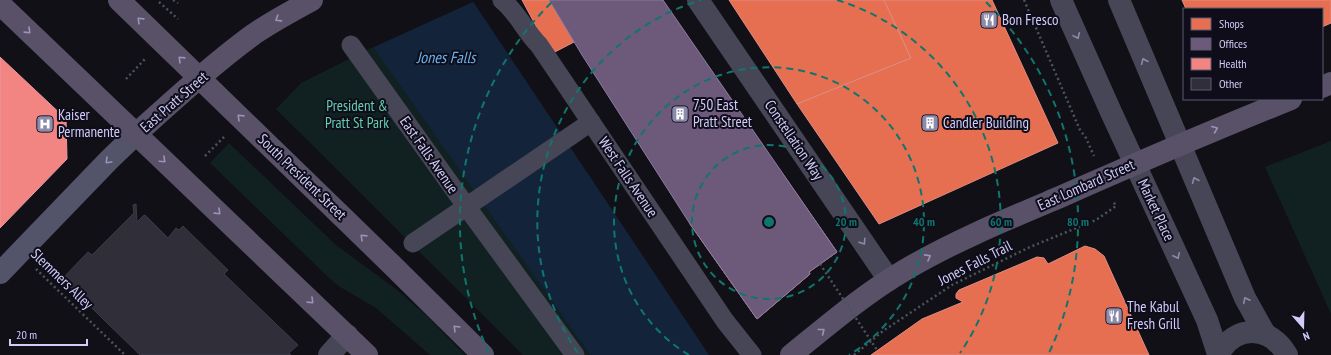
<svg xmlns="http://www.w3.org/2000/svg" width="1331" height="355" font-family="'PT Sans Narrow',sans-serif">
	<rect width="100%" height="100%" fill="#111017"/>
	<g fill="#112021">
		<polygon points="375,46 590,355 523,355 276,109 301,83"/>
		<polygon points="1331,141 1331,314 1265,167"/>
		<polygon points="229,143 336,245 396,289 426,315 465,355 430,355 376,308 340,287 328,277 210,163"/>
	</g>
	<polygon fill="#13243a" points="340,0 472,0 709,355 590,355"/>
	<polygon fill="#111017" points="338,0 474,0 475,1 372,48"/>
	<g fill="#e76f51" stroke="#e08b83">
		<polygon points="522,0 549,0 574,42 551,54"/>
		<polygon points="729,0 884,0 911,58 797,104"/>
		<polygon points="884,0 992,0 1058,143 879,224 797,104 911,58"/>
		<polygon points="1182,0 1331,0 1331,23 1322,27 1322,9 1186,9"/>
		<polygon points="782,173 837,252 809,272 810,274 757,319 690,224 724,205 730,214 736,210 733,206"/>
		<polygon points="1085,246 1095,249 1104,256 1149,355 871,355 922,319 963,302 956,298 956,294 959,290 1037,257 1044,258 1048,264"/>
	</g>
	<polygon fill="#6d597a" stroke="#8b7ca0" points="549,0 663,0 837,252 809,272 810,274 757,319 690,224 582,55"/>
	<polygon fill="#f28482" stroke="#e89aa6" points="0,57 66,119 67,159 0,228"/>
	<polygon fill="#2f2e39" stroke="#3c3a4a" points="136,204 137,222 143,216 145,215 168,238 176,228 179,230 183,226 228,270 224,274 298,345 289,353 291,355 140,355 62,279 88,252 92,255 134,213 133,205"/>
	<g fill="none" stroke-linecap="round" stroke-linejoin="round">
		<g stroke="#49555e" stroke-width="2.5" stroke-dasharray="2 3" stroke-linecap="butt">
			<polyline points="173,0 178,3"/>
			<polyline points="1024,0 1080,130 1086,138 1094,156"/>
			<polyline points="159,2 178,19"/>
			<polyline points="126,79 145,59"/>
			<polyline points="205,156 224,137"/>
			<polyline points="36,269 125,355"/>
			<polyline points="854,355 883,331 952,285 1030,247 1096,220 1116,206 1113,201"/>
		</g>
		<g stroke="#474657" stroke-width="19">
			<path d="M502,0C517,12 525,31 539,45L725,321L752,355"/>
			<polyline points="351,45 466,206 575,355"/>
			<polyline points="413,243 591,122"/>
		</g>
		<g stroke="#474657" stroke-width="22">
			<polyline points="698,0 889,280"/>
			<polyline points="1061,0 1111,112 1207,320 1218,354"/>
			<polyline points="1119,0 1245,298 1265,334"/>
			<polyline points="329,355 347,335"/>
			<path d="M1218,355C1235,324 1270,325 1287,355"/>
		</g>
		<polyline stroke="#535369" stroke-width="22" points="0,273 109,160 136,134"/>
		<g stroke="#585168" stroke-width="22">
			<polyline points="119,0 391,264 483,355"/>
			<polyline points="0,4 367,355"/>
			<polyline points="1322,87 1331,83"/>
			<path d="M136,134C174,100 213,64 254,34C273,21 292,11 312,0"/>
			<path d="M791,355C828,325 864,294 905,270C954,241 1008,219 1060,197C1137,163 1214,130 1291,99"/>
		</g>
		<polyline stroke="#49555e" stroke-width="2.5" stroke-dasharray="2 3" stroke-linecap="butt" points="820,264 877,350"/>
	</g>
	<defs><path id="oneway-chevron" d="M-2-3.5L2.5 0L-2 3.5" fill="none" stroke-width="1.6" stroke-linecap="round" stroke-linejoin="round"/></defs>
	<g stroke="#9a95b8">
		<use href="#oneway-chevron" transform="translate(278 19) rotate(148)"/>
		<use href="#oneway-chevron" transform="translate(140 20) rotate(-136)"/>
		<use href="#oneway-chevron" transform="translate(28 31) rotate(44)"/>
		<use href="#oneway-chevron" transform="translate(181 59) rotate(-136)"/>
		<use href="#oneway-chevron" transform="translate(240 117) rotate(-136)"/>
		<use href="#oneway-chevron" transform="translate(1215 129) rotate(-22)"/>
		<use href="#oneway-chevron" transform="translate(163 160) rotate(43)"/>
		<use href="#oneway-chevron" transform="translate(218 212) rotate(44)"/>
		<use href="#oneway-chevron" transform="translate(363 237) rotate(-136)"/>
		<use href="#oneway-chevron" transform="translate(928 257) rotate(-28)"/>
		<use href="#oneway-chevron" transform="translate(311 301) rotate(44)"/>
		<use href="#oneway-chevron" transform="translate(456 328) rotate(-135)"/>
		<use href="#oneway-chevron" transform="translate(822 331) rotate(-38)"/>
	</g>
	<g stroke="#8c8aa8">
		<use href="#oneway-chevron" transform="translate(1077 36) rotate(66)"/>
		<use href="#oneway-chevron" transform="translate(1144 61) rotate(-113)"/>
		<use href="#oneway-chevron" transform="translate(1195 180) rotate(-113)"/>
		<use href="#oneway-chevron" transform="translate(863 242) rotate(56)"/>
		<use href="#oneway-chevron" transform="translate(1177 256) rotate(65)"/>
		<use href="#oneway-chevron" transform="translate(1246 300) rotate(-117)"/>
	</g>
	<use stroke="#9896b8" href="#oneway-chevron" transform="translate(108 161) rotate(135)"/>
	<g fill="none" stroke="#0f766e" stroke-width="2" stroke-dasharray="7 5">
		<circle cx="769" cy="222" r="77"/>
		<path d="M689 355A155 155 0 1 1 849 355"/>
		<path d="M578 353A232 232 0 0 1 701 0M837 0A232 232 0 0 1 960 353"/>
		<path d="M489 353A309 309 0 0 1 552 2M986 2A309 309 0 0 1 1049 353"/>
	</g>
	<defs>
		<symbol id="restaurant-square" viewBox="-11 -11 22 22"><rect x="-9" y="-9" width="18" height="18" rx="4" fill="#8d8baa" stroke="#0f0d1a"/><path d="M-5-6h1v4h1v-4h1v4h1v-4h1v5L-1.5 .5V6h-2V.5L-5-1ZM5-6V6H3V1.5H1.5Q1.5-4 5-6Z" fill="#fff"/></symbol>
		<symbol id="building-square" viewBox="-11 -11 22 22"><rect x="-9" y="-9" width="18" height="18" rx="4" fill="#8d8baa" stroke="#0f0d1a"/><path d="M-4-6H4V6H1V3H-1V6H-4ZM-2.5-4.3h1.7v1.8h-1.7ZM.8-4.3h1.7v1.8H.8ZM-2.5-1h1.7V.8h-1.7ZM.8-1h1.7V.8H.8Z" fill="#fff"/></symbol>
		<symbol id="hospital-square" viewBox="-11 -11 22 22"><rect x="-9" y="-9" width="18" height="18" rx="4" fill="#8d8baa" stroke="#0f0d1a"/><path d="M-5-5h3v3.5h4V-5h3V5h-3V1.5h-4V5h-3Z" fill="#fff"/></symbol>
	</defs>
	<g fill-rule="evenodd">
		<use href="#restaurant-square" x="979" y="10" width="20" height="20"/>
		<use href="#building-square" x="670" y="104" width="20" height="20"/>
		<use href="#building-square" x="920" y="113" width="20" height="20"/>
		<use href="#hospital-square" x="35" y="114" width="20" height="20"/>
		<use href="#restaurant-square" x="1104" y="306" width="20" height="20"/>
	</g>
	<g text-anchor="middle" stroke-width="4" stroke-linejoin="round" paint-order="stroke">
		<g font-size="15" fill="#d0cdf9" stroke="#0f0d1a" text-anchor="start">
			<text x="1002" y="25">Bon Fresco</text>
			<text x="693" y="110">750 East<tspan x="693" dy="17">Pratt Street</tspan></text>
			<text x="58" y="120">Kaiser<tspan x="58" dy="17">Permanente</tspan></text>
			<text x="943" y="128">Candler Building</text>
			<text x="1127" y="312">The Kabul<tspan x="1127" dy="17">Fresh Grill</tspan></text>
		</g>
		<g font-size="15" fill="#d0cdf9" stroke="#0f0d1a">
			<text transform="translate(174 102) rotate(-41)" y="5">East Pratt Street</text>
			<text transform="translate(794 140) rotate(56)" y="5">Constellation Way</text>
			<text transform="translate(429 155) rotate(55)" y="5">East Falls Avenue</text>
			<text transform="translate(302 177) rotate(44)" y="5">South President Street</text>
			<text transform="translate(628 177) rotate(56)" y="5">West Falls Avenue</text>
			<text transform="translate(1086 185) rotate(-24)" y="5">East Lombard Street</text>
			<text transform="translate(1156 210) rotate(65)" y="5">Market Place</text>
			<text transform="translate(975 263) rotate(-27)" y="5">Jones Falls Trail</text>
			<text transform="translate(62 279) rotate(44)" y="5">Slemmers Alley</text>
		</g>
		<g font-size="15" fill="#63ceaf" stroke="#0f0d1a">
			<text x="357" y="111">President &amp;<tspan x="357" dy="17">Pratt St Park</tspan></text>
		</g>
		<g font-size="16" font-style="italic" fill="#67b4ec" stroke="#0f0d1a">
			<text x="446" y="63">Jones Falls</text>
		</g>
	</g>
	<circle cx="769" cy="222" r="6" fill="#0f766e" stroke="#0f0d1a" stroke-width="2"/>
	<g font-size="12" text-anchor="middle" font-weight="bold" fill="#0f766e" stroke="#0f0d1a" stroke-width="4" stroke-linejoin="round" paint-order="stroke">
		<text x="846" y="226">20 m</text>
		<text x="924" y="226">40 m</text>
		<text x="1001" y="226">60 m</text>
		<text x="1078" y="226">80 m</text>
	</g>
	<rect x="1183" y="8" width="140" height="92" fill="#0f0d1a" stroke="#5c5a73"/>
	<rect x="1191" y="18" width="20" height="12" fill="#e76f51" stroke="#5c5a73"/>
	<text x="1219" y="28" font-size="12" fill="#d0cdf9">Shops</text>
	<rect x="1191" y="38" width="20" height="12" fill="#6d597a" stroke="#5c5a73"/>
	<text x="1219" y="48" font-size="12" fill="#d0cdf9">Offices</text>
	<rect x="1191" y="58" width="20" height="12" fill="#f28482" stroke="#5c5a73"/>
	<text x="1219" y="68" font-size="12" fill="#d0cdf9">Health</text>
	<rect x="1191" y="78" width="20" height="12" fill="#2f2e39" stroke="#5c5a73"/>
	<text x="1219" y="88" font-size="12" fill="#d0cdf9">Other</text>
	<g transform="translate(1303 327) rotate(160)" stroke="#0f0d1a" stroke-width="3" paint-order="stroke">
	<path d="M0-3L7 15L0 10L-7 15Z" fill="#d0cdf9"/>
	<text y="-6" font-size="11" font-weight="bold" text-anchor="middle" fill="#d0cdf9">N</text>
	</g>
	<path d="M10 339v6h77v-6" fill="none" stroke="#d0cdf9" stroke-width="2"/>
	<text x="16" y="339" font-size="12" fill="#d0cdf9" stroke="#0f0d1a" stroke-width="3" paint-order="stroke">20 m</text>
</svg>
